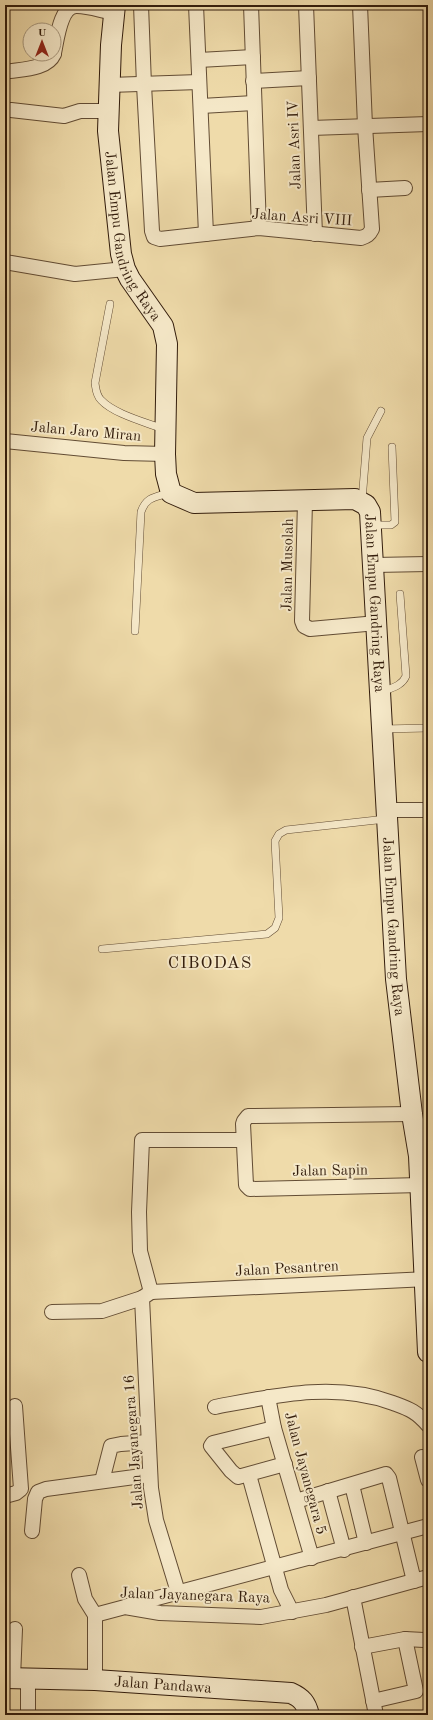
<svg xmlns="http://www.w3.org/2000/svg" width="433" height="1720" font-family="'Old Standard TT',serif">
	<rect width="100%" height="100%" fill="#efdbaa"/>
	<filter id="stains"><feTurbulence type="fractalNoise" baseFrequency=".005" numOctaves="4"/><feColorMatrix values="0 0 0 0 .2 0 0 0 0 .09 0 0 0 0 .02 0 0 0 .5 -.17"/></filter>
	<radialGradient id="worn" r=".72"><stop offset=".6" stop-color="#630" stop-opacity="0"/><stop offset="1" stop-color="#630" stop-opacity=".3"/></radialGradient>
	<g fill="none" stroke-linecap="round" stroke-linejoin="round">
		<defs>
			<g id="lane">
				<path d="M110,304L95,383C96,389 96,395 101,400C114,414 145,422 163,429"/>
				<polyline points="362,501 367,438 381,411"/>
				<polyline points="372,525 391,525 395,522 392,447"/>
				<path d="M135,631L141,512C146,497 155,497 169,493"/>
				<path d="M382,692C391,688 402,686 406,676L400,594"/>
				<polyline points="383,729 428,728"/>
				<polyline points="102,949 267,934 275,928 279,918 275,841 279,834 286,830 377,820 386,820"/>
			</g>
			<g id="street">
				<path d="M141,5L144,85L152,231L154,237L160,239L259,228L361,238C367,236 369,235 372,229L365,126L360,5"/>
				<polyline points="196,5 206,234"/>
				<polyline points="251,5 259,228"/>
				<polyline points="306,5 315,234"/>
				<path d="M54,53C57,40 60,5 77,6C89,6 102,11 114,13"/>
				<polyline points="199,60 253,57"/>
				<path d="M5,72C20,69 47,70 54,54"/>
				<polyline points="253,81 309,78"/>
				<polyline points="109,85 199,82"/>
				<polyline points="201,106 254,103"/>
				<polyline points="11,110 64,116 80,111 108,111"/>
				<polyline points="311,128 428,124"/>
				<polyline points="369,190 405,188"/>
				<polyline points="5,262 75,274 125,269"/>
				<polyline points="5,441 124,453 165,454"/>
				<polyline points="305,501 302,621 304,626 310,629 377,623"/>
				<polyline points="374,565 428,564"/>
				<polyline points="387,810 428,810"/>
				<polyline points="412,1114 248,1116 244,1121 243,1124 246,1185 250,1189 421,1185"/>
				<polyline points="151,1292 142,1298 151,1488 156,1520 178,1592"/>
				<polyline points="151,1292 428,1279"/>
				<polyline points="151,1292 140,1251 139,1212 142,1140 243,1140"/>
				<polyline points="52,1312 102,1311 142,1298"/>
				<polyline points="268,1397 274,1428 312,1558"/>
				<path d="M215,1407C273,1396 335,1381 393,1403C409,1409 416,1411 428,1425"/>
				<polyline points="274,1428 213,1443 211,1446 231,1471 238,1477 285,1464"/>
				<polyline points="422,1457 428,1480"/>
				<polyline points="249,1475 281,1590 292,1612"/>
				<polyline points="102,1481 111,1446 121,1444 148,1442"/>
				<polyline points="352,1485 366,1543"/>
				<polyline points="328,1491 344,1550"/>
				<polyline points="5,1496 16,1493 21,1489 15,1406"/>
				<polyline points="296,1501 386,1474 389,1478 414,1581"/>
				<polyline points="32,1531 35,1499 38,1492 46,1489 149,1475"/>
				<polyline points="79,1575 85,1599 95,1615"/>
				<polyline points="353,1597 376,1715"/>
				<polyline points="127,1606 428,1526"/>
				<polyline points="362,1647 405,1639 424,1640"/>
				<polyline points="13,1678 15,1629"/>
				<polyline points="95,1680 95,1615 125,1607 160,1613 261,1617 326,1605 428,1577"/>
				<polyline points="373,1701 416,1691 405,1639"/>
				<polyline points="28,1715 28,1679"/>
			</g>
			<g id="secondary">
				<path id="s1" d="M115,5L111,45L108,131L121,254L125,269L130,279L163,326L167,344L165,454L166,474L171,493L194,503L355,499L366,505L370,512L396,979L412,1114L419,1156L428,1352"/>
				<path id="s2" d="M5,1678L95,1680L291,1693C302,1698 306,1703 309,1715"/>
			</g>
		</defs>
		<use href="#lane" stroke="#624c34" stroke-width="8"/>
		<use href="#street" stroke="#624c34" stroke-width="16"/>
		<use href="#secondary" stroke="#331d0c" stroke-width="22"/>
		<use href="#lane" stroke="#f5e8c8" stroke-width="7"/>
		<use href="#street" stroke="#f5e8c8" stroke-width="14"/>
		<use href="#secondary" stroke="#f5e8c8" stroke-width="20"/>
	</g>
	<g text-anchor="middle" stroke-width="4" stroke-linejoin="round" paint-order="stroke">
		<g font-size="15" fill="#331d0c" stroke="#f5e8c8">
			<text transform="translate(294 145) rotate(-92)" y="5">Jalan Asri IV</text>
			<text transform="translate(302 217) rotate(4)" y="5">Jalan Asri VIII</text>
			<text dy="5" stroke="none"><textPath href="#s1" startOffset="236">Jalan Empu Gandring Raya</textPath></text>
			<text transform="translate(86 431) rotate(5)" y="5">Jalan Jaro Miran</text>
			<text transform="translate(287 565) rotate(-89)" y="5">Jalan Musolah</text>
			<text dy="5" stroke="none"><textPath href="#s1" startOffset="800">Jalan Empu Gandring Raya</textPath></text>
			<text dy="5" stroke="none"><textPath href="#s1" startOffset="1124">Jalan Empu Gandring Raya</textPath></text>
			<text transform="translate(330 1170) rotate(-1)" y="5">Jalan Sapin</text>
			<text transform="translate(287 1268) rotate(-3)" y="5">Jalan Pesantren</text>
			<text transform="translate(133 1442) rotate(-94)" y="5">Jalan Jayanegara 16</text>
			<text transform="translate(306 1473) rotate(75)" y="5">Jalan Jayanegara 5</text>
			<text transform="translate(195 1595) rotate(2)" y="5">Jalan Jayanegara Raya</text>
			<text dy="5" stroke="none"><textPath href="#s2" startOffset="158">Jalan Pandawa</textPath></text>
		</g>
		<g font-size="17" letter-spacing="1" fill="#331d0c" stroke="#f5e8c8">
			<text x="210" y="968">CIBODAS</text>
		</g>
	</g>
	<rect width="433" height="1720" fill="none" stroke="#efdbaa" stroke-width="20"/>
	<rect x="6" y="6" width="421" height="1708" fill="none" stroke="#331d0c" stroke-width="2"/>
	<rect x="10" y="10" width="413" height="1700" fill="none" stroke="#331d0c"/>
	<g transform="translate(42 42)"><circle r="19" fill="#f5e8c8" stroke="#a7977d"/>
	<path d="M0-3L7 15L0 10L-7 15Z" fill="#8f2418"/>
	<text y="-6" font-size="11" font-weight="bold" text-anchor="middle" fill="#331d0c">U</text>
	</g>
	<rect width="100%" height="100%" filter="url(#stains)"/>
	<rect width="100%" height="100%" fill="url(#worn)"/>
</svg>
